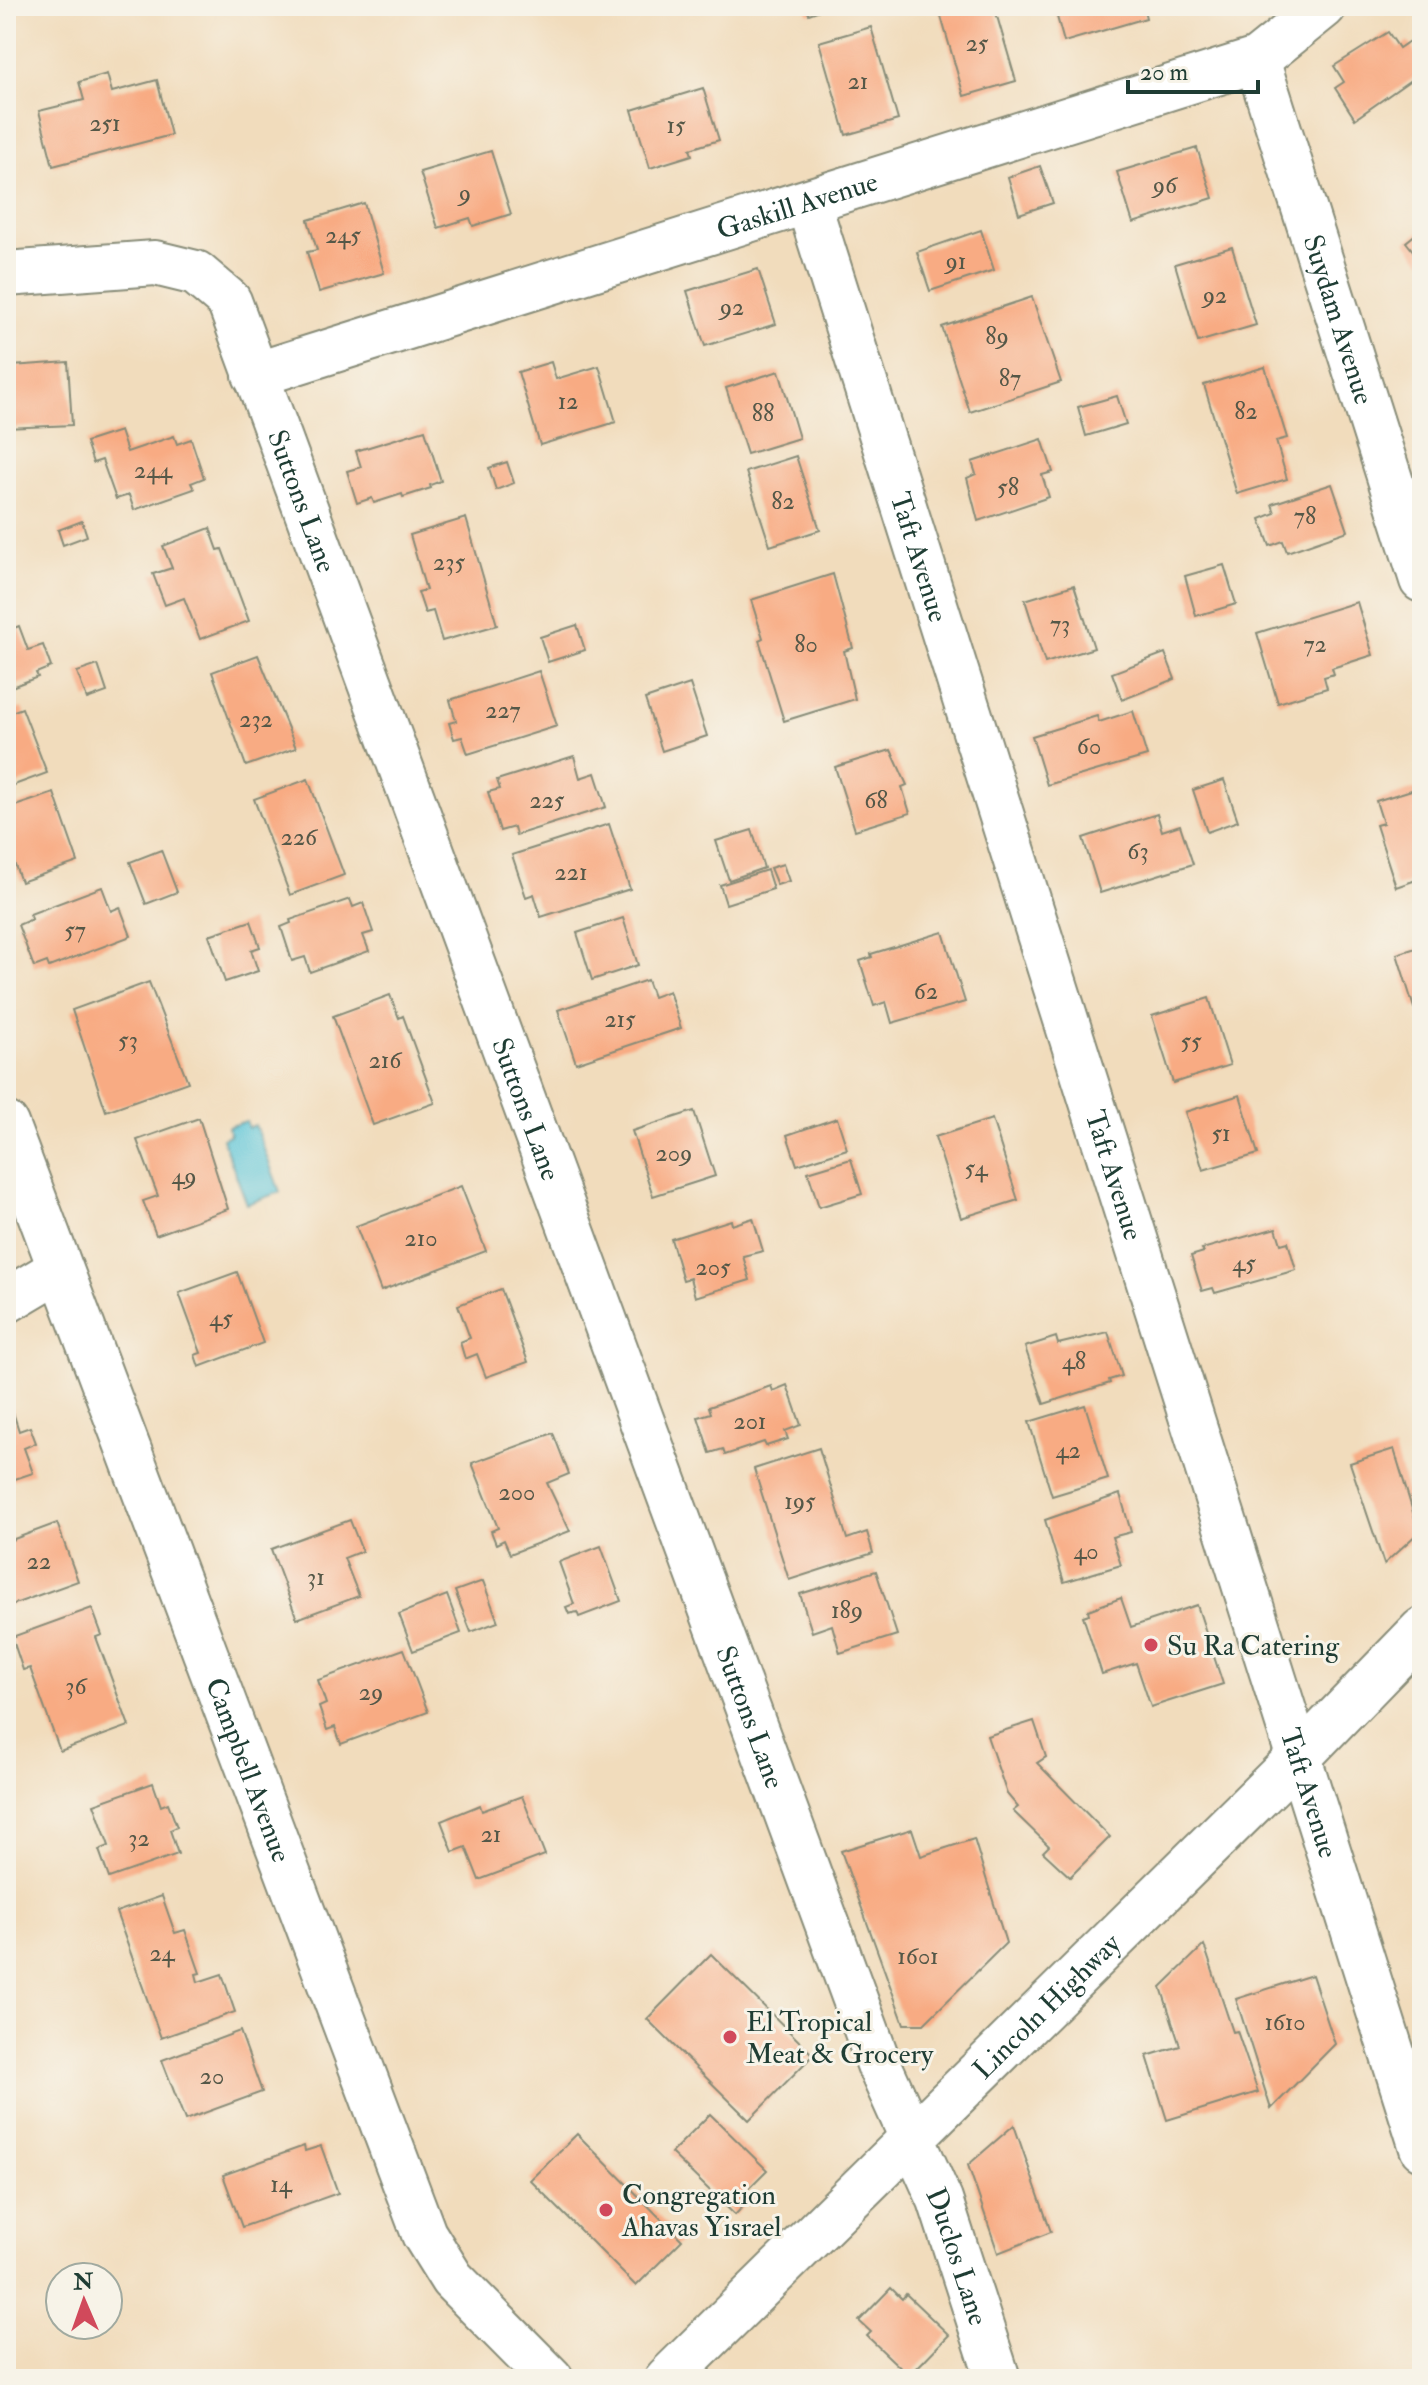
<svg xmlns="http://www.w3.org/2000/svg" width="1428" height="2385" font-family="'IM FELL Double Pica',serif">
	<rect width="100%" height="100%" fill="#f7f3e8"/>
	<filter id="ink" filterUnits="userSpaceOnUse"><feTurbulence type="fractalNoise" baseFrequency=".0125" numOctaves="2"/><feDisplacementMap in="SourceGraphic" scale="16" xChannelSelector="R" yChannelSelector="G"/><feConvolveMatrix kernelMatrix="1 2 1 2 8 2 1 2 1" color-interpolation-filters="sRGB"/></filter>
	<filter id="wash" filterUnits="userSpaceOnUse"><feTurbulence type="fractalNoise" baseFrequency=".006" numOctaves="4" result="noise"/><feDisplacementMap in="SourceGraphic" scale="32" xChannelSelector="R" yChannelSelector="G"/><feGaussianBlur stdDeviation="1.8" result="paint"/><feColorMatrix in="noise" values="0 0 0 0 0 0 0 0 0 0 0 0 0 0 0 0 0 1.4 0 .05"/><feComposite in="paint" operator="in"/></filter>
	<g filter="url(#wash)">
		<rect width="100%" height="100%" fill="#f1dcbc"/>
		<polygon fill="#5cc5d8" stroke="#3e8186" stroke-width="2" points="246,1121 248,1128 255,1125 280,1192 247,1204 222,1138 230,1135 228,1127"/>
		<g id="blocks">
			<g fill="#f8ab83">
				<polygon points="805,6 830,6 809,14"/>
				<polygon points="938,6 994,6 1016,81 964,96"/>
				<polygon points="1054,6 1143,6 1146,18 1064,42"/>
				<polygon points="871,27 898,120 846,135 819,42"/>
				<polygon points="1388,32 1399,48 1408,42 1422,63 1422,72 1355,119 1335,88 1344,82 1334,66"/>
				<polygon points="107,74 112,92 157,80 171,135 53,166 39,111 84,100 79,82"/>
				<polygon points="703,88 719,140 690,149 692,155 650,168 632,110"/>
				<polygon points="9,114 13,172 6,172 6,115"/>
				<polygon points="1197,148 1213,198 1133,223 1117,172"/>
				<polygon points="491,151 511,214 473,226 470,218 438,228 420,172"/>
				<polygon points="1040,166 1053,203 1019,214 1008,177"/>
				<polygon points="364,203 384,273 319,292 307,252 317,250 308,220"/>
				<polygon points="1422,229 1422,262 1406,242"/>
				<polygon points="981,230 994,270 930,291 917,252"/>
				<polygon points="1232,247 1256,325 1198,342 1175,264"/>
				<polygon points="758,269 776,324 705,346 687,291"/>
				<polygon points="1032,297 1061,382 970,412 942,327"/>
				<polygon points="68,362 72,425 6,428 6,370 12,370 12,366"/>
				<polygon points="551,362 556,379 599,366 616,422 540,445 518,372"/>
				<polygon points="1265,367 1287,438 1276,441 1287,479 1237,494 1204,385"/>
				<polygon points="779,371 799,438 747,454 726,388"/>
				<polygon points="1117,396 1126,424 1086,436 1078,407"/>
				<polygon points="425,430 441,481 430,485 431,488 403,497 402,494 374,503 372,498 357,503 347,471 361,467 356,451"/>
				<polygon points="120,431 127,452 174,436 177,444 191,439 204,478 191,483 194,489 134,510 129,495 116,499 102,460 93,463 86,442"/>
				<polygon points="1042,439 1053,472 1042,475 1049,497 978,521 967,478 976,474 972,462"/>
				<polygon points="796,456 820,530 770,546 746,472"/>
				<polygon points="507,462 514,483 496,490 489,468"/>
				<polygon points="1332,484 1348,531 1287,552 1283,541 1270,546 1260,519 1275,513 1272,504"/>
				<polygon points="466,518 497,625 442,641 433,611 425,613 418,592 426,590 410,535"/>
				<polygon points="82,521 87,536 63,545 58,530"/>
				<polygon points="210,528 218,550 222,549 249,621 200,639 184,598 165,605 153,574 172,568 163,546"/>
				<polygon points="1224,565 1236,604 1196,616 1185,576"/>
				<polygon points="833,574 853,648 844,651 855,699 784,721 759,640 763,638 751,600"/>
				<polygon points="1074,585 1094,648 1045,663 1025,600"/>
				<polygon points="1357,602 1373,655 1332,668 1334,674 1324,677 1327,688 1278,703 1257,633"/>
				<polygon points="577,625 585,650 548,662 540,637"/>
				<polygon points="19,626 28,650 43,645 51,667 36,673 38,677 6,689 6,631"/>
				<polygon points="1165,653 1175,679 1122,700 1112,673"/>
				<polygon points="258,655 296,748 246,766 212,672"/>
				<polygon points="98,665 107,692 87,699 77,672"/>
				<polygon points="539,671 557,726 468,754 462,737 454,739 449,723 456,721 450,700"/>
				<polygon points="690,684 707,736 662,751 645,699"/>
				<polygon points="22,708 47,773 6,788 6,714"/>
				<polygon points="1133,711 1147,756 1047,785 1032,736 1097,716 1099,722"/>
				<polygon points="891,750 907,785 902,787 910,813 855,830 835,767"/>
				<polygon points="574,756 580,778 595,773 606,807 516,835 514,827 500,831 488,792 500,789 497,780"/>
				<polygon points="308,779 344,875 290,895 254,799"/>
				<polygon points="1224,780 1238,821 1207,832 1193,790"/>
				<polygon points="1418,788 1422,801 1422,878 1396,887 1376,825 1383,823 1376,801"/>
				<polygon points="54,793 78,862 21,882 6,840 6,809"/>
				<polygon points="1157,814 1162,831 1180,825 1193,864 1100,893 1083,838"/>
				<polygon points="609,824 630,889 541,917 534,894 526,897 512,855"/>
				<polygon points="752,830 764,868 729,880 716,841"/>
				<polygon points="161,850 177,892 146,904 130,862"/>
				<polygon points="783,864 789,881 777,885 770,868"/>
				<polygon points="767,870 773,889 726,904 720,885"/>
				<polygon points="102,887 111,911 120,907 131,936 49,967 47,962 34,967 18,925 32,919 30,914"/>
				<polygon points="350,899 353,907 363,903 373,932 363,935 369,951 310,972 305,957 292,961 281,927 291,923 290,920"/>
				<polygon points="623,918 638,965 592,980 577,933"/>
				<polygon points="251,921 260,947 251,950 258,971 225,982 209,935"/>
				<polygon points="943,932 965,1002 892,1023 886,1002 874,1006 860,961 872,957 871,954"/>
				<polygon points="1422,946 1422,1005 1414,1008 1397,954"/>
				<polygon points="647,980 653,997 669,991 681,1028 576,1063 558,1010"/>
				<polygon points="149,982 188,1082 106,1111 72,1010"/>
				<polygon points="390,995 399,1018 403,1016 435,1103 373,1125 333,1016"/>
				<polygon points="1209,998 1230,1065 1173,1083 1152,1016"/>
				<polygon points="1240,1095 1258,1154 1203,1170 1185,1112"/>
				<polygon points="694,1111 715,1176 653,1196 632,1131"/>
				<polygon points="199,1118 228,1209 156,1235 143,1201 158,1196 137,1140"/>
				<polygon points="837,1118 847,1149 797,1165 787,1135"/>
				<polygon points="992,1119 1018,1200 961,1218 935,1137"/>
				<polygon points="851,1159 862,1194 819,1207 808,1172"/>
				<polygon points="461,1186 486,1251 381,1291 356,1226"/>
				<polygon points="753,1218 763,1251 743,1256 750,1280 695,1297 690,1278 683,1280 671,1239 731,1220 732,1225"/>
				<polygon points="1276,1228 1281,1244 1288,1242 1296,1270 1215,1293 1213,1288 1202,1291 1191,1256 1204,1252 1202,1249"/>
				<polygon points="237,1272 263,1343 199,1367 195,1355 201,1353 179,1293"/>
				<polygon points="501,1289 528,1362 486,1377 477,1354 465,1359 460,1342 470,1338 458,1305"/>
				<polygon points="1108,1332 1122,1376 1109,1380 1110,1383 1044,1404 1025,1347 1056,1337 1058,1344"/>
				<polygon points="787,1385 801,1425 785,1431 788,1439 766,1446 764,1442 725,1455 723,1449 710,1453 698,1417 711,1413 709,1407 771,1386 773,1391"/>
				<polygon points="1085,1405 1108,1479 1052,1496 1029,1422"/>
				<polygon points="11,1406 19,1431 30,1427 36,1443 24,1448 33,1473 6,1482 6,1408"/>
				<polygon points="553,1433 569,1474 547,1483 570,1531 510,1554 504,1540 496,1544 491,1531 498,1528 472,1463"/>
				<polygon points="819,1448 847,1539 867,1532 873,1553 789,1580 754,1469"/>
				<polygon points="1394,1449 1419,1532 1384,1564 1350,1463"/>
				<polygon points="1120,1494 1131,1532 1112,1537 1121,1565 1064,1582 1045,1520"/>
				<polygon points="350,1520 362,1551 344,1558 359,1596 297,1619 271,1549"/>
				<polygon points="57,1523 78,1581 6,1607 6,1542"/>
				<polygon points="601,1546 621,1601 579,1617 577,1612 569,1614 566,1607 574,1604 559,1562"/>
				<polygon points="876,1571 897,1635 840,1653 832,1625 812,1632 800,1594"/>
				<polygon points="483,1581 498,1622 471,1632 455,1591"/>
				<polygon points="447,1595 461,1633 413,1651 399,1614"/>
				<polygon points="1121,1598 1131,1627 1197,1605 1223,1684 1151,1707 1136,1663 1102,1674 1083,1616 1089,1614 1088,1610"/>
				<polygon points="92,1608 102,1635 96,1637 129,1726 60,1751 30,1668 23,1670 12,1637"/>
				<polygon points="404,1649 428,1712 341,1744 335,1727 327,1730 319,1707 326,1704 318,1680"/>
				<polygon points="1034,1721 1046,1757 1037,1763 1110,1837 1070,1877 1043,1852 1049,1846 1013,1811 1018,1807 1007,1794 987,1736"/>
				<polygon points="153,1783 161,1806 168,1803 177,1827 170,1830 178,1854 109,1878 99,1850 109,1846 94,1804"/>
				<polygon points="522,1796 545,1855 479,1880 466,1847 453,1852 441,1821 480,1805 482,1811"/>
				<polygon points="912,1829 921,1856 974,1839 1006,1943 924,2024 904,2024 841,1851"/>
				<polygon points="162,1896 175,1933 185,1930 200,1973 196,1974 198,1982 222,1974 235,2012 161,2038 116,1912"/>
				<polygon points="1204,1945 1233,2032 1237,2031 1258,2092 1167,2120 1147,2056 1180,2046 1161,1987"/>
				<polygon points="711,1954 813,2055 749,2120 647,2019"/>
				<polygon points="1312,1975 1335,2044 1271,2109 1236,1999"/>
				<polygon points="240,2031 262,2092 185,2120 162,2060"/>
				<polygon points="710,2114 767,2170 742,2195 748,2201 735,2215 671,2153"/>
				<polygon points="1014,2125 1051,2232 998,2253 968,2165"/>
				<polygon points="577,2134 682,2240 636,2286 530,2180"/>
				<polygon points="304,2146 305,2151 321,2146 338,2193 242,2227 223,2175"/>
				<polygon points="891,2288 902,2299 906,2294 949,2335 909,2376 867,2336 871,2332 859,2321"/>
			</g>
		</g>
	</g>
	<g filter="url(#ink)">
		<use href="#blocks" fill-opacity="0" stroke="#888c78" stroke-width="2"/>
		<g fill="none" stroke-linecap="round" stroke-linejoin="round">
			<defs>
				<g id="minor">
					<path id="s1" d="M1257,60L1422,580"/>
					<path id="s2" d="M808,202L1422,2148"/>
					<path id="s3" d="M255,375L1257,60L1324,6"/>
					<path id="s4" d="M6,1124L424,2234L452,2279L551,2379"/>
					<polyline points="6,1301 60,1269"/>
				</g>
				<g id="tertiary">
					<path id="s5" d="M6,274L155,263L196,273L229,301L880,2067L940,2200L998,2379"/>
				</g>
				<g id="secondary">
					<path id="s6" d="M667,2379L1298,1758L1422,1630"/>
				</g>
			</defs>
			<use href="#minor" stroke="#888c78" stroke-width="48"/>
			<use href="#tertiary" stroke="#888c78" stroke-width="48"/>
			<use href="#secondary" stroke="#888c78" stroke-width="48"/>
			<use href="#minor" stroke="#fff" stroke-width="44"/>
			<use href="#tertiary" stroke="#fff" stroke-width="44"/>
			<use href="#secondary" stroke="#fff" stroke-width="44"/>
		</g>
	</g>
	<g fill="#d1495b" stroke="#f7f3e8" stroke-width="3">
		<circle cx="1151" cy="1645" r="8"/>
		<circle cx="730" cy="2037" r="8"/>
		<circle cx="606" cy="2210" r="8"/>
	</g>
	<g text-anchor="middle" stroke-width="6" stroke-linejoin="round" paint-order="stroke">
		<g font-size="24" fill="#555848">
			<text x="977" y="51">25</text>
			<text x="858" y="89">21</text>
			<text x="105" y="131">251</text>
			<text x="676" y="133">15</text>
			<text x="1165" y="193">96</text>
			<text x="465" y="201">9</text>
			<text x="343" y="243">245</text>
			<text x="956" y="269">91</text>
			<text x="1215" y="303">92</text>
			<text x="732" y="315">92</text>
			<text x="997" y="344">89</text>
			<text x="1010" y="386">87</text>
			<text x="568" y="409">12</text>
			<text x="1246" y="419">82</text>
			<text x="763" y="421">88</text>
			<text x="153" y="478">244</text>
			<text x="1008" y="495">58</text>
			<text x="783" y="509">82</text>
			<text x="1305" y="524">78</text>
			<text x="449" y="570">235</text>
			<text x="1060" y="632">73</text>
			<text x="806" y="652">80</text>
			<text x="1315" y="652">72</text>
			<text x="503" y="718">227</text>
			<text x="256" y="727">232</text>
			<text x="1089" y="754">60</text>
			<text x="547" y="808">225</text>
			<text x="876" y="808">68</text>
			<text x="299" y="845">226</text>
			<text x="1138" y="859">63</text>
			<text x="571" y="880">221</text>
			<text x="75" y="938">57</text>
			<text x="926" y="999">62</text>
			<text x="620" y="1027">215</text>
			<text x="128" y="1048">53</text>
			<text x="1191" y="1049">55</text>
			<text x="385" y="1068">216</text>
			<text x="1221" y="1141">51</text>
			<text x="674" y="1161">209</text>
			<text x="976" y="1176">54</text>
			<text x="184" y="1184">49</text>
			<text x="421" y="1246">210</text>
			<text x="1244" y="1271">45</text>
			<text x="713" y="1275">205</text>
			<text x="221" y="1326">45</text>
			<text x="1074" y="1369">48</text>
			<text x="750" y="1429">201</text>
			<text x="1068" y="1458">42</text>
			<text x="517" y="1500">200</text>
			<text x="800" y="1509">195</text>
			<text x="1086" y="1559">40</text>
			<text x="39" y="1569">22</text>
			<text x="316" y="1585">31</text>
			<text x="847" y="1618">189</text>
			<text x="76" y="1694">36</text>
			<text x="371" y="1700">29</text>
			<text x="491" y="1842">21</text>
			<text x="139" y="1846">32</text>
			<text x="162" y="1961">24</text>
			<text x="918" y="1964">1601</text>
			<text x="1285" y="2030">1610</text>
			<text x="212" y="2084">20</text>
			<text x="281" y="2192">14</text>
		</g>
		<g font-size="28" fill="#1f3d34" stroke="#f7f3e8">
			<text dy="10" stroke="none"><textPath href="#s3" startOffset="568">Gaskill Avenue</textPath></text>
			<text dy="10" stroke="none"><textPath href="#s1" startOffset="272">Suydam Avenue</textPath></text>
			<text dy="10" stroke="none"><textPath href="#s5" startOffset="448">Suttons Lane</textPath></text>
			<text dy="10" stroke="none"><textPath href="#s2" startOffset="372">Taft Avenue</textPath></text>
			<text dy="10" stroke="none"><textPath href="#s5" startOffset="1096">Suttons Lane</textPath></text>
			<text dy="10" stroke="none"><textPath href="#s2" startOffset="1020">Taft Avenue</textPath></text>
			<text dy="10" stroke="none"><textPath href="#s5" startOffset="1744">Suttons Lane</textPath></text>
			<text dy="10" stroke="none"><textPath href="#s4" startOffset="690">Campbell Avenue</textPath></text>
			<text dy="10" stroke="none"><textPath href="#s2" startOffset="1668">Taft Avenue</textPath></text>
			<text dy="10" stroke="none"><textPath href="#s6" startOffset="532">Lincoln Highway</textPath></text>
			<text dy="10" stroke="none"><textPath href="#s5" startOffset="2322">Duclos Lane</textPath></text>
		</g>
		<g font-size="28" fill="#1f3d34" stroke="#f7f3e8" text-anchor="start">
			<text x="1167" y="1655">Su Ra Catering</text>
			<text x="746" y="2031">El Tropical<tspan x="746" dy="32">Meat &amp; Grocery</tspan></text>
			<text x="622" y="2204">Congregation<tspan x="622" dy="32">Ahavas Yisrael</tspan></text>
		</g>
	</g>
	<rect width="1428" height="2385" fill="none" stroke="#f7f3e8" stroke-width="32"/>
	<g transform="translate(84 2301) rotate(358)"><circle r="38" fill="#f7f3e8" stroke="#a1aaa0" stroke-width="2"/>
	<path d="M0-6L14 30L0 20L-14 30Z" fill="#d1495b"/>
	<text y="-12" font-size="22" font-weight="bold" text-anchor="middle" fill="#1f3d34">N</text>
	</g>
	<path d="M1128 80v12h130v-12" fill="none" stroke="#1f3d34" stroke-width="4"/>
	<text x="1140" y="80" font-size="24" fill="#1f3d34" stroke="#f7f3e8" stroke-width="6" paint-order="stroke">20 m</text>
</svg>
